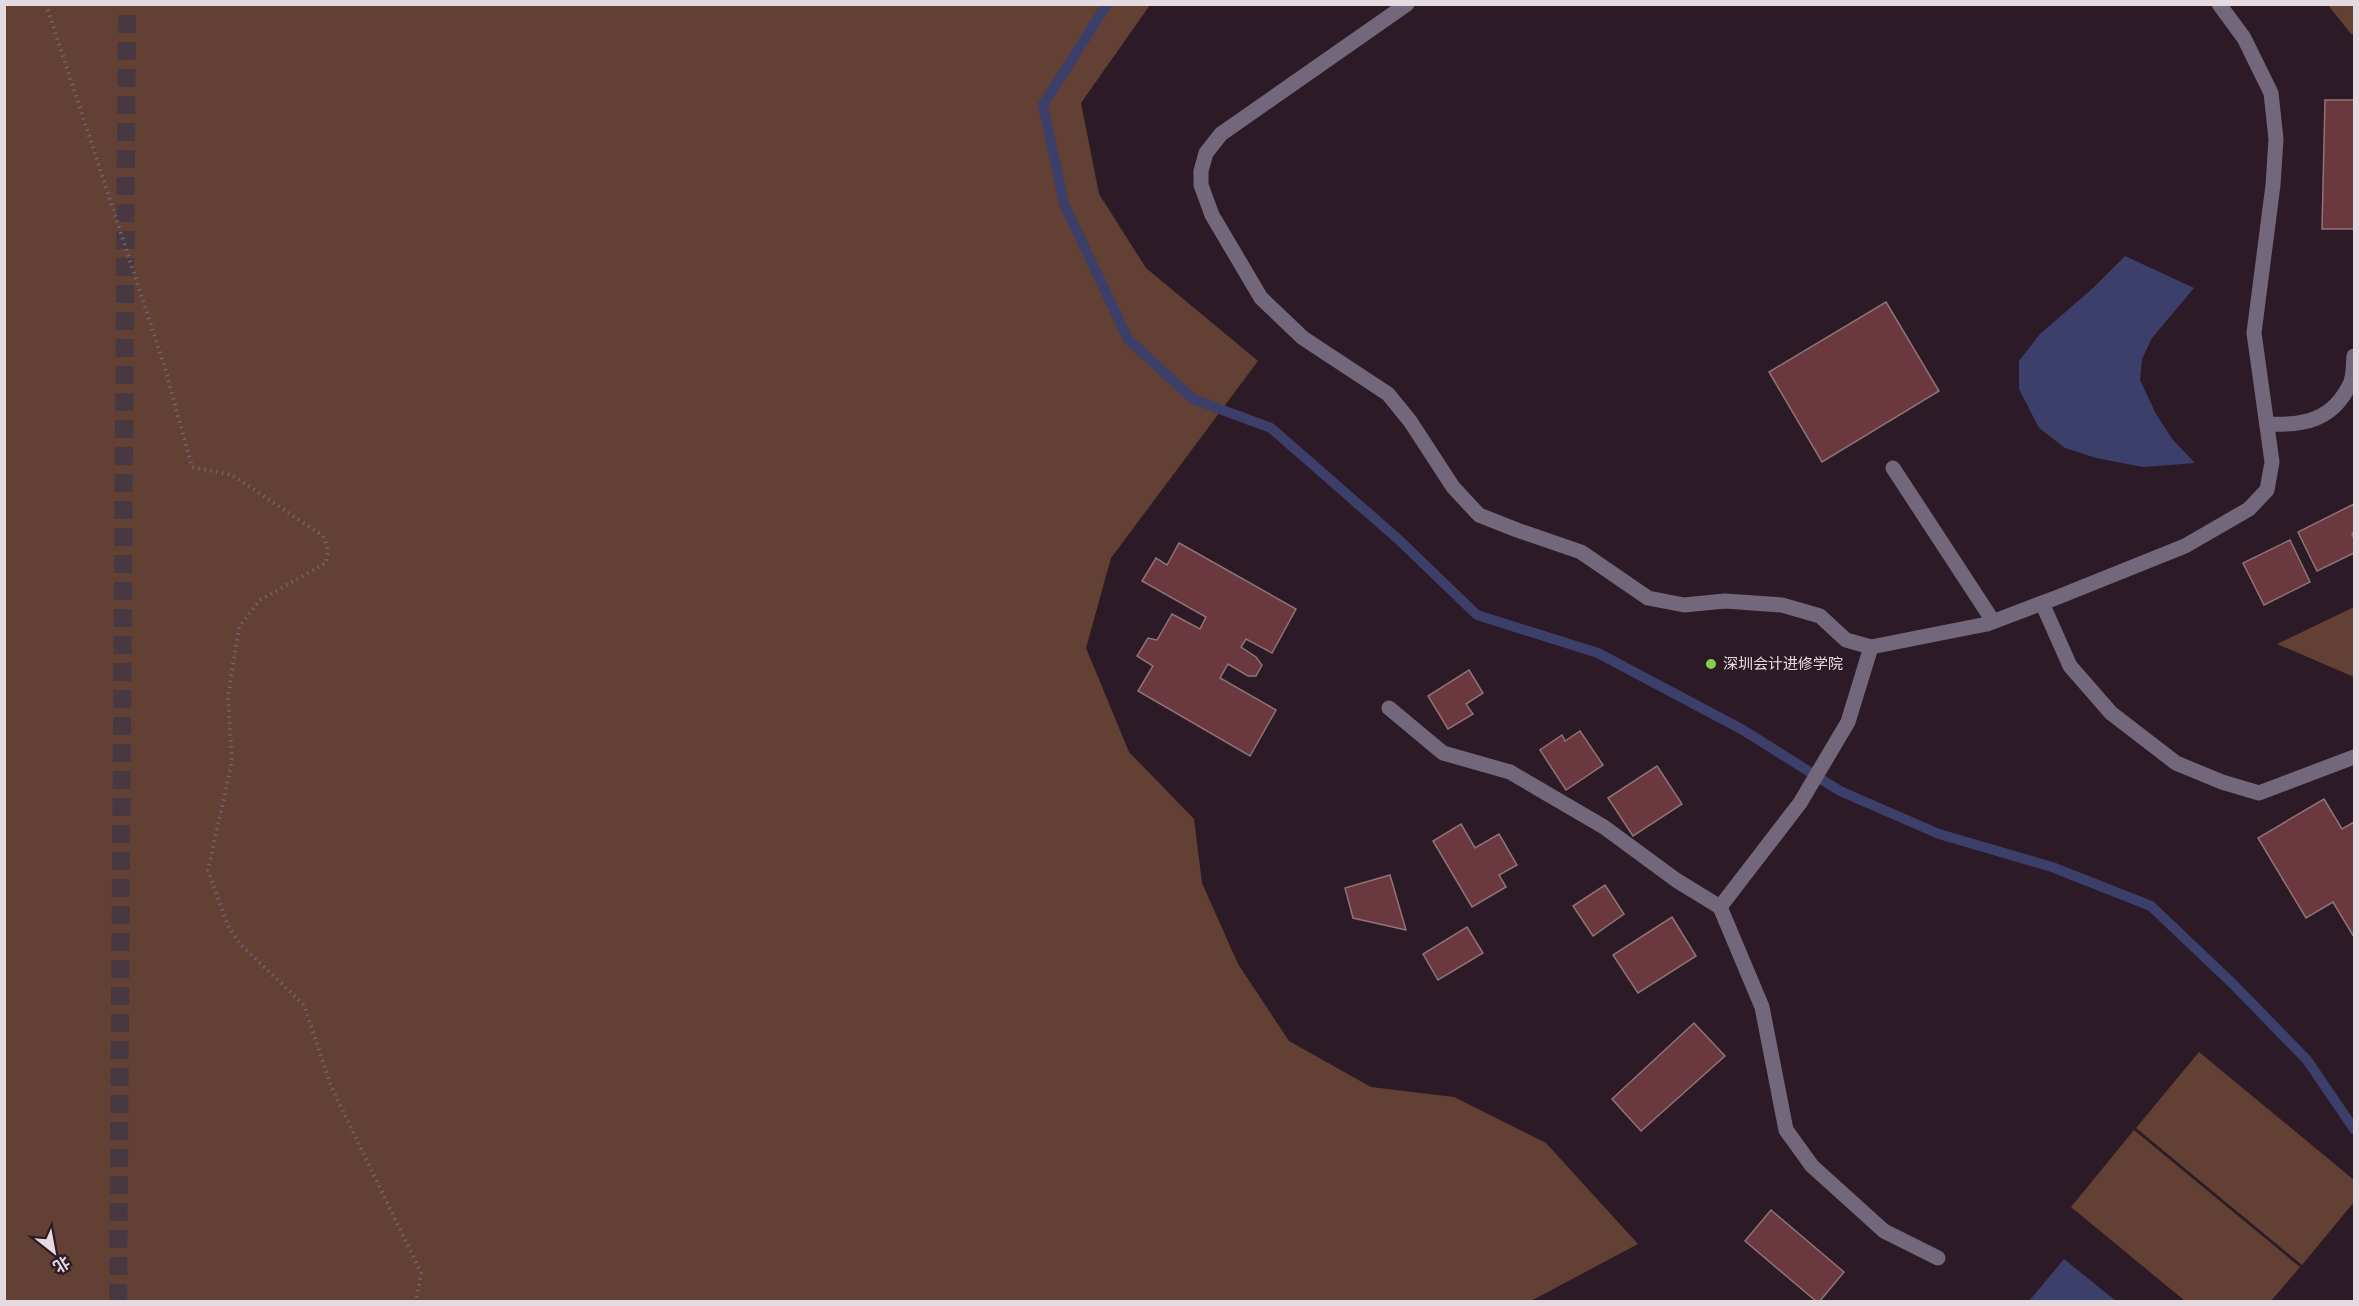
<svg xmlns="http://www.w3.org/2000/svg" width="2359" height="1306" font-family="'Noto Serif','Noto Sans SC',serif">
	<rect width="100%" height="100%" fill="#2c1b26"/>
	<g fill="#624034">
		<polygon points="5,4 1150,5 1081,103 1099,194 1146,268 1258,361 1111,558 1086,648 1129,752 1194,819 1202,883 1238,964 1289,1041 1371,1087 1454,1097 1546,1143 1638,1244 1529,1302 5,1301"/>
		<polygon points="2328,5 2354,5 2354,34 2351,34"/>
		<polygon points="2354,607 2354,677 2277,644"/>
		<polygon points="2199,1052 2354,1180 2354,1202 2302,1265 2136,1128"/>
		<polygon points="2134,1130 2300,1267 2271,1301 2185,1301 2071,1207"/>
	</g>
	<g fill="#3c3f6a">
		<polygon points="2125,256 2194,288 2152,338 2142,359 2140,380 2156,414 2173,440 2195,463 2143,467 2096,458 2065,448 2039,428 2019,389 2019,361 2040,334 2092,289"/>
		<polygon points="2064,1259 2116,1301 2029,1301"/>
	</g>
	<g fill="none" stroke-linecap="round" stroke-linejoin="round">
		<polyline stroke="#3c3f6a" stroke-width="10" points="1107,4 1043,105 1064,204 1128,339 1193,399 1271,428 1398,539 1477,615 1598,653 1743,730 1840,791 1939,834 2052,867 2151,906 2231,982 2307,1060 2354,1129"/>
	</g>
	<g fill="#6b3840" stroke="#8e7477" stroke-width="1.5">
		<polygon points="2325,100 2354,100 2354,229 2322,229"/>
		<polygon points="1886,302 1939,391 1822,462 1769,372"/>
		<polygon points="2354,504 2354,532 2352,534 2354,539 2354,553 2317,571 2298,532"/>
		<polygon points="2290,540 2310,582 2264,605 2243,563"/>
		<polygon points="1179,543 1296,609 1272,653 1246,639 1241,647 1256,657 1262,665 1256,676 1248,676 1228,664 1220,678 1276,710 1250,756 1138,691 1153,666 1137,656 1148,638 1157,640 1172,614 1200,629 1206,617 1142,581 1156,558 1167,565"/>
		<polygon points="1469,670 1483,693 1466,704 1473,714 1448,729 1428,696"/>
		<polygon points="1580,731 1603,765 1566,790 1540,750 1562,735 1565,741"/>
		<polygon points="1657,766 1682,804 1633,836 1608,798"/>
		<polygon points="2324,799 2342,829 2354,822 2354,937 2333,902 2306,918 2258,838"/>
		<polygon points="1461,824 1475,848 1499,834 1517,865 1499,875 1506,887 1472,907 1433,841"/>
		<polygon points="1390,875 1406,930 1353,918 1345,888"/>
		<polygon points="1605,885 1624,914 1593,936 1573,906"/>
		<polygon points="1672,917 1696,956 1638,993 1613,955"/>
		<polygon points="1467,927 1483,953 1438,980 1423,954"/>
		<polygon points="1694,1023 1725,1056 1641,1131 1612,1099"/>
		<polygon points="1771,1210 1844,1272 1819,1302 1817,1302 1745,1241"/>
	</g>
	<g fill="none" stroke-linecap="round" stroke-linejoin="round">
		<polyline stroke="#483842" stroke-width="18" stroke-dasharray="18 9" stroke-linecap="butt" points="118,1302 127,4"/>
		<polyline stroke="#72626c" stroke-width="4" stroke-dasharray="1.5 4.5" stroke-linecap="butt" points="46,4 165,368 192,467 232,475 323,536 328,550 326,563 260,600 239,627 228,697 232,761 208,870 228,926 240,944 304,1005 331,1086 421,1273 416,1302"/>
		<g stroke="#73687b" stroke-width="15">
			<polyline points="1407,4 1221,134 1206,153 1201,171 1201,185 1212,215 1261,298 1303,338 1388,394 1410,421 1453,487 1479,515 1517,530 1581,552 1648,598 1684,605 1725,601 1782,605 1820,616 1846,640 1871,647 1987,624 2058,597 2185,546 2249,509 2267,490 2272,462 2254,333 2273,185 2276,139 2271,93 2244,38 2219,4"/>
			<path d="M2267,424C2304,426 2333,420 2350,384C2354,376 2353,364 2354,356"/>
			<polyline points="1893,468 1993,621"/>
			<polyline points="2042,603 2070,666 2111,713 2176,763 2222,782 2259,793 2354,757"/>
			<polyline points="1871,647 1848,722 1800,803 1720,907 1762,1007 1786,1130 1812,1166 1884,1231 1938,1258"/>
			<polyline points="1389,708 1443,753 1510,772 1604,827 1676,880 1720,907"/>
		</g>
	</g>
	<circle fill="#86cf4b" stroke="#2c1b26" stroke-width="2" cx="1711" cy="664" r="6"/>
	<g text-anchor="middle" stroke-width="5" stroke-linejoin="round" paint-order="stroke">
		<g font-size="15" fill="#e6dae1" stroke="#2c1b26" text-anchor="start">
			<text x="1723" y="669">深圳会计进修学院</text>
		</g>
	</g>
	<rect width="2359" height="1306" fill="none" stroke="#e6dae1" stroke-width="12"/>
	<g transform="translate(54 1252) rotate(149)" stroke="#2c1b26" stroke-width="4.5" paint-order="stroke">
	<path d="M0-4.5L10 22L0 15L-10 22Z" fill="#e6dae1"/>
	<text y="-9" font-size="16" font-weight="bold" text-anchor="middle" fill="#e6dae1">北</text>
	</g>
</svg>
